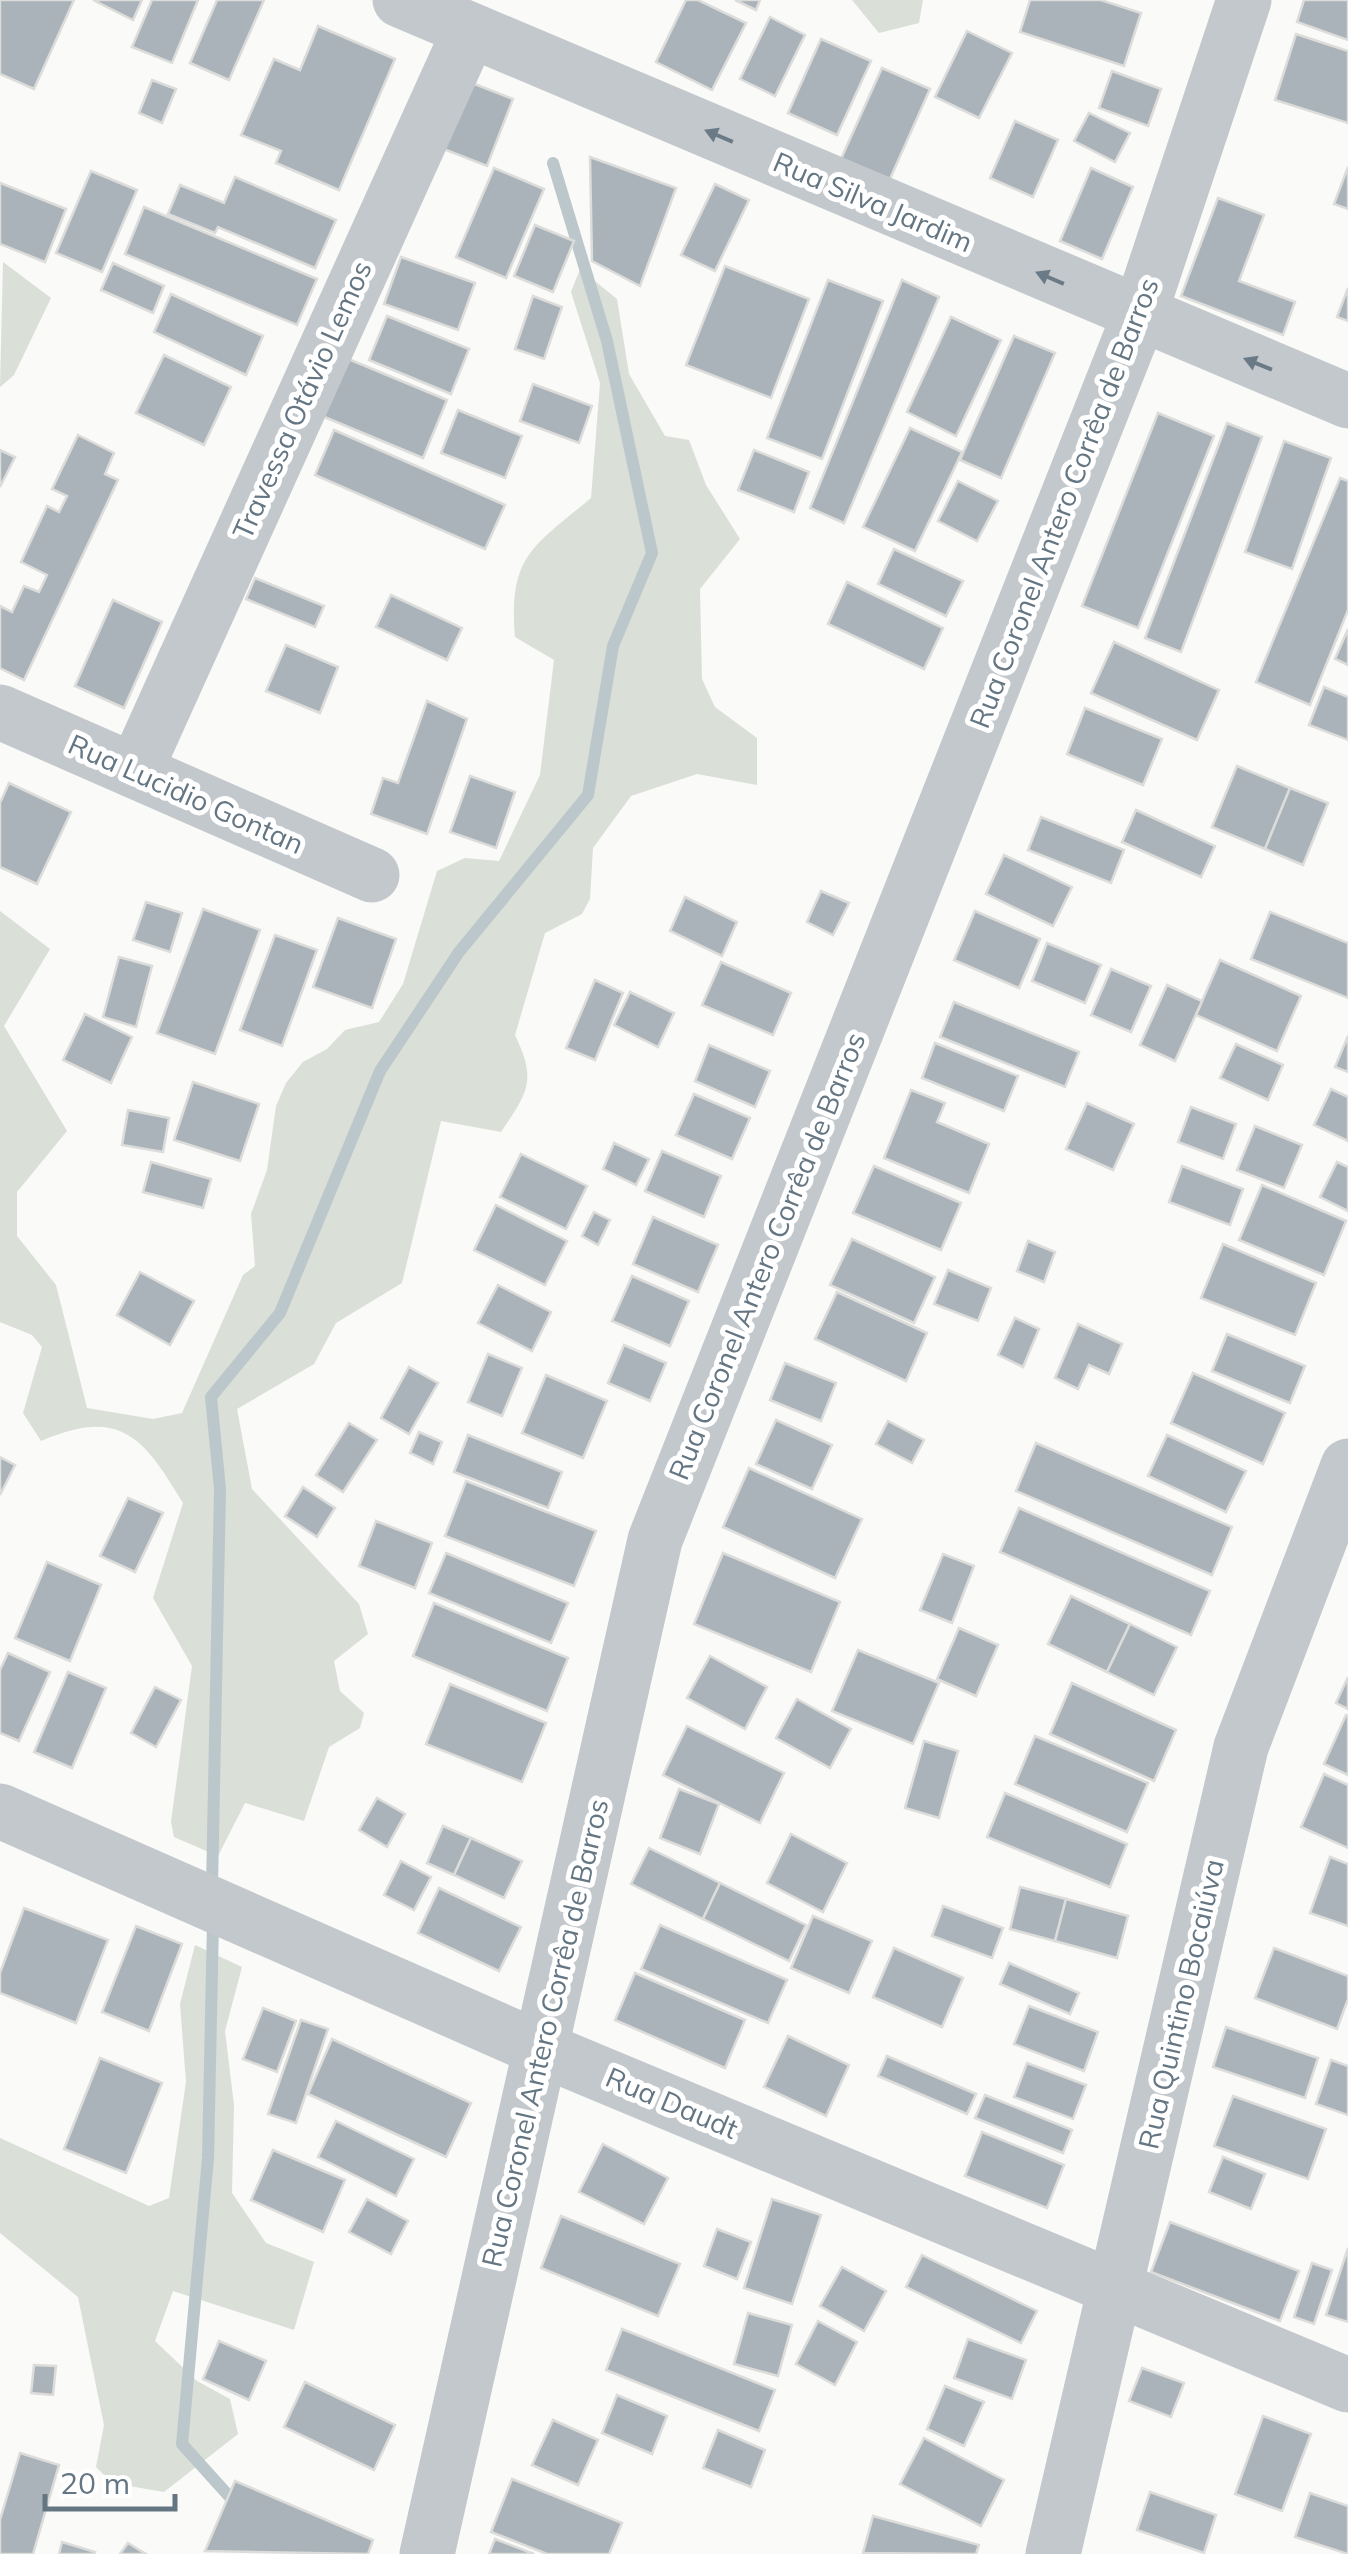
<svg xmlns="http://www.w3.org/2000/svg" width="1348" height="2554" font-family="Mulish,sans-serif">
	<rect width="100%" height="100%" fill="#fafaf8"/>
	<g fill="#dadfd7">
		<polygon points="852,0 923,0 919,23 879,33"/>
		<polygon points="3,262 51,298 14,375 0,387"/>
		<path d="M580,269L617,299L629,374L665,436L689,440L706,485L740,539L700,589L702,679L715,707L757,738V785L697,774L631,796L593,848L590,899L582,914L545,933L515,1035C537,1081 528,1092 501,1132L441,1121L402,1283L336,1323L314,1364L237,1409L252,1489L359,1604L368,1634L334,1661L340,1691L364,1713L360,1728L329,1747L304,1821L245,1803L218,1856L174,1837L171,1822L192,1666L153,1598L183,1503C144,1439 122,1406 41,1441L23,1413L42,1347L32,1335L0,1322V911L50,949L4,1026L67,1131L17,1192V1236L56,1285L87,1408L153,1419L182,1413L243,1275L255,1266L251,1214L267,1170L276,1106L286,1083L303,1062L327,1049L345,1030L379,1022L403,984L437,871L465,858L499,861L540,775L554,660L515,637C508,555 534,546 591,498L600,383L571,292Z"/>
		<polygon points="195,1945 242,1967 225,2031 234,2105 232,2193 266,2243 314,2262 294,2330 173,2291 155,2341 197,2381 230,2399 238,2434 164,2492 112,2483 96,2467 104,2425 78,2297 0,2233 0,2138 149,2206 169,2198 186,2082 180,2004"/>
	</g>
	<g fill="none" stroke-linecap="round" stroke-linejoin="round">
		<g stroke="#bbc7cb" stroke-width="12">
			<polyline points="212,1887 220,1489 211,1397 280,1313 380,1071 459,952 588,795 613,646 652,553 607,341 553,163"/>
			<polyline points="213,1922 208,2158 182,2444 237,2505"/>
		</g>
	</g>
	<g fill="#aab3b9" stroke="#dcdcda" stroke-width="2.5">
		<polygon points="0,0 74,0 34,89 0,74"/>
		<polygon points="93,0 142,0 133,20"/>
		<polygon points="152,0 198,0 172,63 132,47"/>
		<polygon points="217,0 264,0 229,80 190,63"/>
		<polygon points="686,0 698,0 746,23 712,90 656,62"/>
		<polygon points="735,0 760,0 756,10"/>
		<polygon points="1030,0 1101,0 1141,13 1124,66 1020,32"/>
		<polygon points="1304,0 1348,0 1348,40 1297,22"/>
		<polygon points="770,17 805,35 775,96 740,79"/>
		<polygon points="318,26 395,59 339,190 276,163 281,151 241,135 274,59 300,70"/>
		<polygon points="967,31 1012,53 979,118 935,97"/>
		<polygon points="1296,34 1348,51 1348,123 1275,100"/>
		<polygon points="821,39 871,61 837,135 788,113"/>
		<polygon points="882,68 930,89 889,181 841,159"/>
		<polygon points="1112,71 1161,89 1148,126 1099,108"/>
		<polygon points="152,80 176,89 162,123 139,113"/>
		<polygon points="467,81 513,99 487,166 441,148"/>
		<polygon points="1089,113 1130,133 1115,162 1074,141"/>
		<polygon points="1015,121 1058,140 1033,197 990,178"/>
		<polygon points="590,157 676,188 640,286 592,261"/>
		<polygon points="1348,167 1348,209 1334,204"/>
		<polygon points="494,168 544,189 506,278 456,257"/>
		<polygon points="1091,168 1133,187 1102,259 1060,241"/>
		<polygon points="91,171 137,190 102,272 56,253"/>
		<polygon points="235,177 336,220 315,268 218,227 215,233 168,214 180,185 224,203"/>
		<polygon points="0,183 66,209 45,262 0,244"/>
		<polygon points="715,184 749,200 715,271 681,255"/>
		<polygon points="1218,198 1264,215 1239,281 1295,302 1283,335 1181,296"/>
		<polygon points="144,207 317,279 297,325 125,254"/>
		<polygon points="535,225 574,241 553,292 514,276"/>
		<polygon points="401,257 475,283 458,330 384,304"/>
		<polygon points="113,263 164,286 153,313 101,290"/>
		<polygon points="725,266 809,299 771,398 686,365"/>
		<polygon points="828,280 883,301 822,459 767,438"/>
		<polygon points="902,280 939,297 844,523 810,508"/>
		<polygon points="1348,288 1348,321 1337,317"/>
		<polygon points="171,294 263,336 246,375 154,332"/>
		<polygon points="533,296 562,307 544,359 515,349"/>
		<polygon points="387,316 469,349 451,394 369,360"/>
		<polygon points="951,317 1001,340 956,436 907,412"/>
		<polygon points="1014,336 1055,353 1001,478 960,460"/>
		<polygon points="164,355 231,387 204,445 136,413"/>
		<polygon points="346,358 447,400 423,458 322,416"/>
		<polygon points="533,384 592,406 579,443 520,421"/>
		<polygon points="458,410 522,436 505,478 441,453"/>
		<polygon points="1158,413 1214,436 1138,628 1082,606"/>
		<polygon points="1227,423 1262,437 1181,652 1145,638"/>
		<polygon points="910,428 962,452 915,551 863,527"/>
		<polygon points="334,430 505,505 485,549 315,475"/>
		<polygon points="78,435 114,453 105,474 118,480 24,680 0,668 0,606 12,612 24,586 39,592 47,575 21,562 47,506 59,512 67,496 52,489"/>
		<polygon points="1284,441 1331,458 1292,569 1245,552"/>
		<polygon points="0,450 15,457 0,487"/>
		<polygon points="754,450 809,472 794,512 738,490"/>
		<polygon points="1340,478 1348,481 1348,610 1310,705 1256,682"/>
		<polygon points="958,481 998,501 977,541 938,521"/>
		<polygon points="894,549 963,581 946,616 878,584"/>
		<polygon points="255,578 324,606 315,627 246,599"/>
		<polygon points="847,582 943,628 924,669 828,624"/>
		<polygon points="391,595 462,628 447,660 376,627"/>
		<polygon points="113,600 162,622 124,708 75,686"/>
		<polygon points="1348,629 1348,665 1335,659"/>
		<polygon points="1114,642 1219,690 1197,740 1091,693"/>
		<polygon points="286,645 338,667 320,713 266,691"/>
		<polygon points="1324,687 1348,697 1348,740 1309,725"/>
		<polygon points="427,701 467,719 427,834 371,814 383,778 398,783"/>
		<polygon points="1085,708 1162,739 1143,785 1067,754"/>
		<polygon points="1237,766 1290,788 1265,849 1212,827"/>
		<polygon points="470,776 515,792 496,848 450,832"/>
		<polygon points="9,783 71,812 37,884 0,867 0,803"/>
		<polygon points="1290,788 1328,803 1303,865 1265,849"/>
		<polygon points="1136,810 1215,846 1201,877 1122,842"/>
		<polygon points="1041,817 1124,850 1111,883 1028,850"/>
		<polygon points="1004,855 1072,887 1053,926 986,894"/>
		<polygon points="821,891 849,903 833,935 807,922"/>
		<polygon points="685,897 737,922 722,956 670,931"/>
		<polygon points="146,902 182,913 170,952 133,940"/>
		<polygon points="203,909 260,930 215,1054 157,1033"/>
		<polygon points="975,911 1040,939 1019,988 954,960"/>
		<polygon points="1270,912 1348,943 1348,998 1251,959"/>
		<polygon points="338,918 396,939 372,1008 313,987"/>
		<polygon points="275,935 317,950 282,1046 240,1030"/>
		<polygon points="1047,943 1101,965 1085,1003 1032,981"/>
		<polygon points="119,957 152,966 136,1027 103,1017"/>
		<polygon points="1220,960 1301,996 1277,1051 1196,1015"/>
		<polygon points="721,962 791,993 773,1035 702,1005"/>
		<polygon points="1111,969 1151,986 1131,1032 1091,1015"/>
		<polygon points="595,980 623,993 595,1060 566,1048"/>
		<polygon points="1167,985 1202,1001 1175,1061 1140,1045"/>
		<polygon points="630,992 674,1013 658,1047 614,1025"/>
		<polygon points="954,1002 1079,1052 1065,1087 940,1037"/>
		<polygon points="85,1014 132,1037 111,1083 63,1060"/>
		<polygon points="1348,1036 1348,1072 1335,1067"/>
		<polygon points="935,1043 1018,1076 1004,1111 922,1078"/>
		<polygon points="1236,1044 1283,1065 1268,1100 1220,1078"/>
		<polygon points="709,1045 770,1071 755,1107 695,1081"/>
		<polygon points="193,1082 259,1104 240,1161 174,1140"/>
		<polygon points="1331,1089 1348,1097 1348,1141 1314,1125"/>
		<polygon points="911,1090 945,1103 937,1122 989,1144 969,1193 884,1158"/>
		<polygon points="694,1094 750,1118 732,1159 676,1135"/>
		<polygon points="1087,1103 1134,1124 1113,1170 1066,1149"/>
		<polygon points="1191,1107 1236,1124 1223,1159 1178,1142"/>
		<polygon points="128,1110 169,1118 163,1152 122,1145"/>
		<polygon points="1255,1126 1302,1145 1284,1188 1237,1170"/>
		<polygon points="614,1143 649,1159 636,1185 603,1169"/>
		<polygon points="662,1151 721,1176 704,1217 645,1191"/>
		<polygon points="521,1154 587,1186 566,1229 500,1197"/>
		<polygon points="151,1162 211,1179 203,1208 143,1192"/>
		<polygon points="1337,1162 1348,1167 1348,1211 1320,1197"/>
		<polygon points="874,1166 961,1203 941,1250 853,1213"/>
		<polygon points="1182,1166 1243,1189 1230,1225 1169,1202"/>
		<polygon points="1262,1185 1346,1221 1324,1275 1239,1240"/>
		<polygon points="496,1205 567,1241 545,1285 474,1250"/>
		<polygon points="594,1212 610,1220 598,1245 582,1236"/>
		<polygon points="653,1217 718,1245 698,1292 633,1264"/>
		<polygon points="852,1239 935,1277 914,1323 830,1285"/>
		<polygon points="1028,1241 1055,1252 1044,1282 1017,1271"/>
		<polygon points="1223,1244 1316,1283 1295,1335 1201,1298"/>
		<polygon points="948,1270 991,1288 978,1321 934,1304"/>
		<polygon points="140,1272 194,1301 170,1345 117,1315"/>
		<polygon points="632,1276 689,1301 670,1346 612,1321"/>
		<polygon points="498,1285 551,1312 532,1351 478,1323"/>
		<polygon points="837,1292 927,1333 906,1381 815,1339"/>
		<polygon points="1015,1318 1039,1329 1023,1367 998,1355"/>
		<polygon points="1078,1324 1122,1344 1109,1374 1089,1365 1078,1389 1055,1378"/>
		<polygon points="1227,1334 1305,1366 1290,1403 1212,1371"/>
		<polygon points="624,1345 666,1363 650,1401 608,1383"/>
		<polygon points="488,1354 522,1368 502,1416 468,1402"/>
		<polygon points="785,1363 836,1383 821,1421 770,1400"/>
		<polygon points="409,1367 438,1383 409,1434 381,1418"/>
		<polygon points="1193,1373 1285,1413 1263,1464 1171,1423"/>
		<polygon points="546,1375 607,1401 583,1458 522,1433"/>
		<polygon points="776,1420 832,1445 812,1489 756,1464"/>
		<polygon points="888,1421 924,1440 912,1463 876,1444"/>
		<polygon points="349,1423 377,1440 343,1492 316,1475"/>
		<polygon points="419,1432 442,1442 433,1464 410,1453"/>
		<polygon points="468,1435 562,1472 548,1508 454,1472"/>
		<polygon points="1167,1435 1246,1471 1226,1512 1148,1476"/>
		<polygon points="1036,1443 1232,1527 1212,1575 1016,1491"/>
		<polygon points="0,1457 15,1465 0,1495"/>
		<polygon points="749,1468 862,1519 835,1578 723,1527"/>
		<polygon points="466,1481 596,1531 574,1586 445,1536"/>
		<polygon points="303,1487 335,1508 317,1537 285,1516"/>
		<polygon points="128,1498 163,1513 135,1572 100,1556"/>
		<polygon points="1019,1508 1210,1591 1191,1635 1000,1552"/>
		<polygon points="376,1521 432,1543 415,1588 359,1566"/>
		<polygon points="446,1553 568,1603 551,1643 429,1593"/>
		<polygon points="723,1553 840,1602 811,1672 694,1624"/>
		<polygon points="943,1554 974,1566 952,1623 920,1610"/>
		<polygon points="47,1562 101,1585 70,1661 15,1638"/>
		<polygon points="1071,1596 1130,1624 1107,1672 1048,1644"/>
		<polygon points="434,1603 568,1658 547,1711 413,1656"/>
		<polygon points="1130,1624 1177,1647 1154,1695 1107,1672"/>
		<polygon points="959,1628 998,1645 976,1696 937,1679"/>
		<polygon points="858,1650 939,1683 913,1744 832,1711"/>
		<polygon points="8,1653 50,1672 19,1741 0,1733 0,1670"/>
		<polygon points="710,1656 767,1687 745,1729 687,1698"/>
		<polygon points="68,1672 106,1688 72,1768 34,1752"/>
		<polygon points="1348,1677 1348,1709 1336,1703"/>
		<polygon points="1072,1683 1176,1730 1154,1781 1050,1734"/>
		<polygon points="450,1684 546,1723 522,1782 426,1744"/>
		<polygon points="155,1687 181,1700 156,1747 131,1733"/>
		<polygon points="797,1699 851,1729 830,1768 776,1738"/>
		<polygon points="1346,1715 1348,1716 1348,1775 1324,1764"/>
		<polygon points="687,1726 784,1773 760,1823 663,1775"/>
		<polygon points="1035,1736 1148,1783 1127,1832 1015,1784"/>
		<polygon points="924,1741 958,1751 939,1818 905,1808"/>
		<polygon points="1324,1774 1348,1785 1348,1848 1301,1827"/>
		<polygon points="679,1789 719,1804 700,1854 660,1838"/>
		<polygon points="1005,1793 1127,1844 1110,1887 987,1837"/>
		<polygon points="377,1798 405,1814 387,1847 359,1830"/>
		<polygon points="443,1826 471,1838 454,1875 427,1863"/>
		<polygon points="791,1834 847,1863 823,1912 767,1883"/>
		<polygon points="471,1838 522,1861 504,1898 454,1875"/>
		<polygon points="649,1848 720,1883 703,1919 631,1884"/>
		<polygon points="1330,1857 1348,1864 1348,1926 1310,1913"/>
		<polygon points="401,1861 431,1877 414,1910 384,1895"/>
		<polygon points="720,1883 806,1925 789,1961 703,1919"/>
		<polygon points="1020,1887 1066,1899 1055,1941 1010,1929"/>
		<polygon points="439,1888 521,1927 499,1971 418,1933"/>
		<polygon points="1066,1899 1128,1916 1117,1958 1055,1941"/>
		<polygon points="943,1906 1003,1928 992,1958 932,1936"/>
		<polygon points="24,1908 108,1940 76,2023 0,1993 0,1973"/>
		<polygon points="813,1916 872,1941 849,1993 791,1968"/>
		<polygon points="660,1925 787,1980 768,2023 641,1969"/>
		<polygon points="136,1926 182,1944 149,2031 102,2012"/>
		<polygon points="894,1948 963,1978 942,2027 873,1997"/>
		<polygon points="1274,1948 1348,1976 1348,1999 1337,2029 1255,1998"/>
		<polygon points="1009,1963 1079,1993 1070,2014 1000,1984"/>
		<polygon points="635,1973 745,2020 725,2068 615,2020"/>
		<polygon points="1029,2006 1098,2032 1084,2071 1014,2044"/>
		<polygon points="263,2008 296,2021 277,2072 243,2059"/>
		<polygon points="301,2020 328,2029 296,2123 268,2114"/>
		<polygon points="1226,2027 1318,2058 1305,2098 1213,2067"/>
		<polygon points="788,2036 849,2065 826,2116 764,2087"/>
		<polygon points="332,2039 471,2103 446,2157 308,2094"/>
		<polygon points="887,2056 976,2094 967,2114 878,2076"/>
		<polygon points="100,2058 162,2083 126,2173 64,2149"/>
		<polygon points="1331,2060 1348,2066 1348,2115 1316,2104"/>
		<polygon points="1027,2063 1086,2085 1073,2119 1014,2097"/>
		<polygon points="985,2095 1072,2130 1063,2153 975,2118"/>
		<polygon points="1233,2096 1326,2129 1308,2179 1214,2146"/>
		<polygon points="336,2121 414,2159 396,2196 318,2157"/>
		<polygon points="982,2132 1064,2165 1047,2208 965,2176"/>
		<polygon points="603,2144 668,2178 644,2224 579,2192"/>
		<polygon points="273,2150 345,2180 323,2232 251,2200"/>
		<polygon points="1223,2157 1265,2174 1251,2209 1209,2192"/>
		<polygon points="367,2199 408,2221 391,2254 349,2232"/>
		<polygon points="772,2199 821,2215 792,2304 744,2288"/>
		<polygon points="561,2216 680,2264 658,2316 541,2268"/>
		<polygon points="1170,2222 1299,2271 1280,2321 1151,2272"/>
		<polygon points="717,2229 751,2242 737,2279 704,2266"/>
		<polygon points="1348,2248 1348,2322 1326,2315"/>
		<polygon points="922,2255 1037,2311 1021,2343 906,2287"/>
		<polygon points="1312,2263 1332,2270 1314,2324 1294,2317"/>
		<polygon points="842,2267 886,2291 864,2331 820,2306"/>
		<polygon points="748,2313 792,2325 778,2376 734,2364"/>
		<polygon points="818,2321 857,2342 835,2385 796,2364"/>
		<polygon points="622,2329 775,2390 759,2431 606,2370"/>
		<polygon points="968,2339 1026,2360 1012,2399 954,2378"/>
		<polygon points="219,2341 266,2361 249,2400 203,2379"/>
		<polygon points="34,2365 56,2366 53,2395 31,2393"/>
		<polygon points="1142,2368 1184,2383 1171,2417 1129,2401"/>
		<polygon points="305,2382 395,2425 374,2470 284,2427"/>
		<polygon points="945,2386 984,2402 964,2446 927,2429"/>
		<polygon points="617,2395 667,2416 652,2454 602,2433"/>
		<polygon points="1263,2416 1311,2434 1282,2511 1235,2494"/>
		<polygon points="553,2420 598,2440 578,2485 532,2465"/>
		<polygon points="718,2430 765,2450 751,2487 703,2468"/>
		<polygon points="924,2438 1004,2480 981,2526 900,2484"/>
		<polygon points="20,2453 59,2465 33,2554 0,2554 0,2520"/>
		<polygon points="512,2479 622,2523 609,2554 547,2554 491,2532"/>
		<polygon points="235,2481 373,2540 368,2554 205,2551"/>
		<polygon points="1150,2492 1216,2515 1204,2553 1137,2530"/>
		<polygon points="1310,2493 1348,2506 1348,2554 1295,2537"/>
		<polygon points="873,2516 979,2545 976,2554 863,2553"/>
		<polygon points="495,2539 534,2554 489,2554"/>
		<polygon points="62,2542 95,2552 94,2554 59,2554"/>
		<polygon points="128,2543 146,2554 120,2554"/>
	</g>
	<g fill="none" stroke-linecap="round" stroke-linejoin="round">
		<g stroke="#c3c8cc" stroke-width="55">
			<polyline points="400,0 1348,401"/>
			<polyline points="0,712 372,875"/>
			<polyline points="135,771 470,30"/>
			<polyline points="0,1811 541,2049 1348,2385"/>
			<polyline points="427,2554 655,1540 1139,316 1244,0"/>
			<polyline points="1053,2554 1241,1747 1348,1466"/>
		</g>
	</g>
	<defs><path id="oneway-solid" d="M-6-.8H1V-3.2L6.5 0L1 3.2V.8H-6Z" transform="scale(2.5)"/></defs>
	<g fill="#6a7a87">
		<use href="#oneway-solid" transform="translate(719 136) rotate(-157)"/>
		<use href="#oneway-solid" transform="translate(1050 278) rotate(-157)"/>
		<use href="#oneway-solid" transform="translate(1258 364) rotate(-158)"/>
	</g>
	<g text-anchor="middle" stroke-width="10" stroke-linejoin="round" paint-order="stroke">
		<g font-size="28" fill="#657683" stroke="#fff">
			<text transform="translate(873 202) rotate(23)" y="10">Rua Silva Jardim</text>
			<text transform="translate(302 400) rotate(-66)" y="10">Travessa Otávio Lemos</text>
			<text transform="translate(1064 503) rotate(-69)" y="10">Rua Coronel Antero Corrêa de Barros</text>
			<text transform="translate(186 794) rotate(24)" y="10">Rua Lucidio Gontan</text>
			<text transform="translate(767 1256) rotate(-68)" y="10">Rua Coronel Antero Corrêa de Barros</text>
			<text transform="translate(1181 2004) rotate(-77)" y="10">Rua Quintino Bocaiúva</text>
			<text transform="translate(545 2033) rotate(-77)" y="10">Rua Coronel Antero Corrêa de Barros</text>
			<text transform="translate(672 2103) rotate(23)" y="10">Rua Daudt</text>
		</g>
	</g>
	<path d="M45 2494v15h130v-15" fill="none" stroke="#657683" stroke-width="5"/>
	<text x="60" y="2494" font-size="30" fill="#657683" stroke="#ffffff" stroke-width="8" paint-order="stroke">20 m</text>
</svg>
